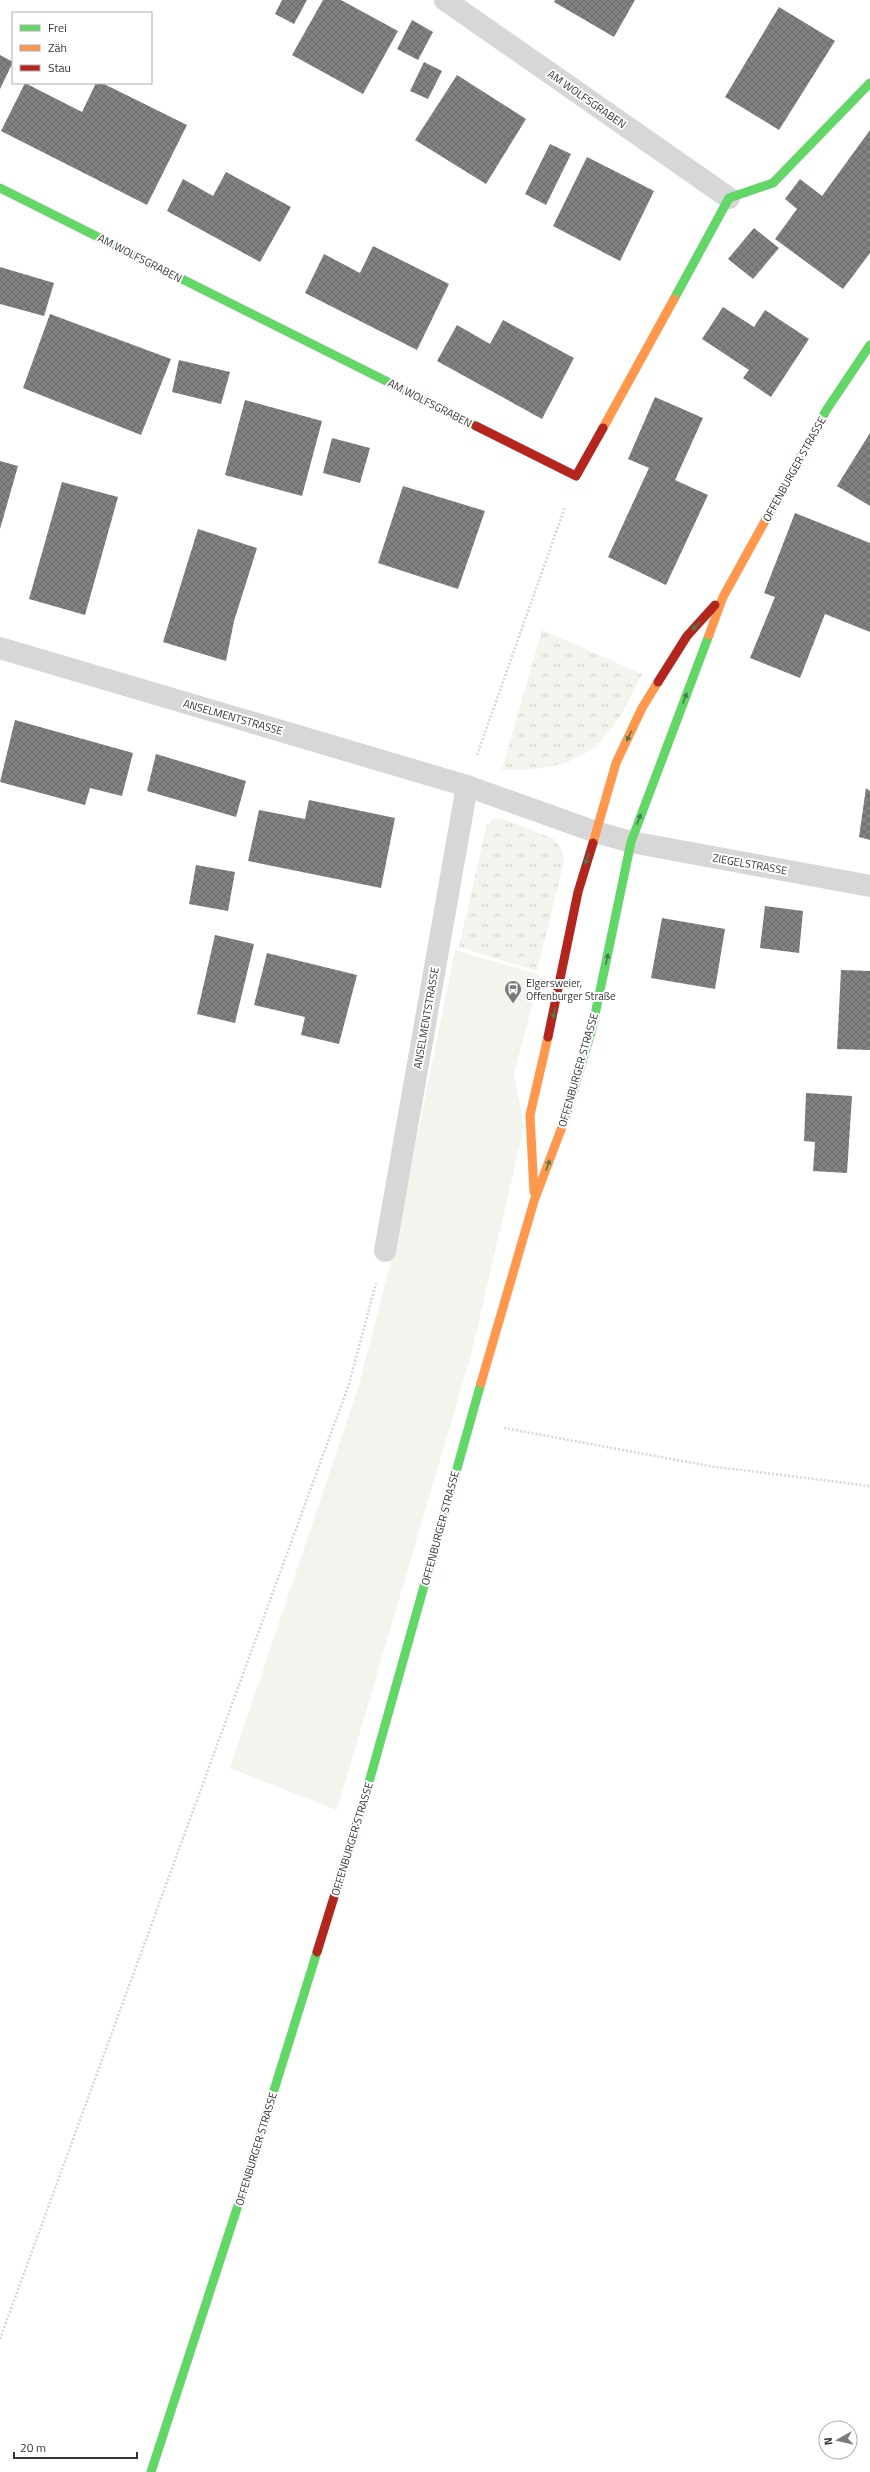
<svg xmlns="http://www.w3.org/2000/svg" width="870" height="2472" font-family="'Titillium Web',sans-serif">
	<defs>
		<pattern id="grass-tufts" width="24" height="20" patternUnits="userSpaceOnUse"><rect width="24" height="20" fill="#f1f5ed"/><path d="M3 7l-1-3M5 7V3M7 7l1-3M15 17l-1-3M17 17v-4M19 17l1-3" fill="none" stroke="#cfd2cc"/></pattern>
		<pattern id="building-cross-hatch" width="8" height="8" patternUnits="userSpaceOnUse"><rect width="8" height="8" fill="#818181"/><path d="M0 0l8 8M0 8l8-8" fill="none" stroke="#6a6a6a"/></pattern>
	</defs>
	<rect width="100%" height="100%" fill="#fff"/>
	<g fill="url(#grass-tufts)">
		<path d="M542,630L642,674C608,747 585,771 502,770Z"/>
		<polygon points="500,818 554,839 562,850 564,861 537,971 459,947 486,828 492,819"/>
	</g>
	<polygon fill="#f1f5ed" points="455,950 540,975 514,1074 524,1127 471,1355 337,1810 230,1768 359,1385 395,1245"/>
	<g fill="url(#building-cross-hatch)">
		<polygon points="282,0 307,0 294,24 275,14"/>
		<polygon points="323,0 341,0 398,31 363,94 292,55"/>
		<polygon points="555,0 635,0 614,37 554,2"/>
		<polygon points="779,7 835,41 779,130 725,97"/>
		<polygon points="412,20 433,32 418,60 397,49"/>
		<polygon points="0,55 13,62 0,89"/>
		<polygon points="424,62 442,71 428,99 410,91"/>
		<polygon points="457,75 526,119 486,184 415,140"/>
		<polygon points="25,83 82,112 96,83 102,83 187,125 147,205 1,131"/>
		<polygon points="870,130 870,253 843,289 775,239 797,209 785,199 800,179 822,196"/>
		<polygon points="550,144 571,154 546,205 525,194"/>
		<polygon points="587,157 654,191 620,261 553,226"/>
		<polygon points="226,172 291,207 260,262 167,211 183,179 213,196"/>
		<polygon points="754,228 779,248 753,279 728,259"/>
		<polygon points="373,246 449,284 417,350 305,293 324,254 360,273"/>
		<polygon points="0,267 54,283 44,316 0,304"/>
		<polygon points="723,307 754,327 765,310 809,339 771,397 743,378 749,370 702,339"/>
		<polygon points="50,314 171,359 141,435 23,388"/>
		<polygon points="503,320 574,358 542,419 437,361 457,325 490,344"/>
		<polygon points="179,360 230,372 221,404 172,392"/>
		<polygon points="655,397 703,418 675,480 708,495 666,585 608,557 649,468 628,459"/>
		<polygon points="245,400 322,421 302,496 225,475"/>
		<polygon points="870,433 870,506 837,486"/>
		<polygon points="332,438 370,448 360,483 323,473"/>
		<polygon points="0,461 18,466 0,529"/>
		<polygon points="62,482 118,497 85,615 29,599"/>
		<polygon points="403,486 485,511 458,589 378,563"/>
		<polygon points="795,513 870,543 870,632 825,614 800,678 750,658 775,597 764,593"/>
		<polygon points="198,529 257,548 234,621 226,661 163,642"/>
		<polygon points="15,720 133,753 122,796 90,788 85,805 0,782"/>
		<polygon points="156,754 246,781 236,817 147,791"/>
		<polygon points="866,788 870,791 870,840 859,837"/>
		<polygon points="309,800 395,818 381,888 248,861 259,810 305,819"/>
		<polygon points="196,865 235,872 228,911 189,904"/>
		<polygon points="765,906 803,911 799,953 760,948"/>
		<polygon points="662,918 725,929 715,989 651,978"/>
		<polygon points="215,935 254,944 235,1023 197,1014"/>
		<polygon points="267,953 357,975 339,1044 301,1035 305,1017 254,1005"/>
		<polygon points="841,970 870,971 870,1050 837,1049"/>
		<polygon points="806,1093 852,1096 847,1173 813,1171 815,1142 804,1141"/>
	</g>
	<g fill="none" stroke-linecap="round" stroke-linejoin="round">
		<g stroke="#d6d6d6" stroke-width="2.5" stroke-dasharray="2 2" stroke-linecap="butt">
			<polyline points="477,755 565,507"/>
			<polyline points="504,1428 709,1466 870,1486"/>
			<polyline points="0,2339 349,1384 376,1283"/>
		</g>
		<g stroke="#d7d7d7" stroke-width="22">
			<polyline points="445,0 729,198"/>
			<polyline points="0,648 467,786 596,832 631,842 870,886"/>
			<polyline points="385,1251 467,786"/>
		</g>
		<g stroke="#63d668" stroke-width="9">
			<polyline points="0,188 476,426"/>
			<polyline points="674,299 729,198 773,183 870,83"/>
			<polyline points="797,463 827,409 870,345"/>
			<polyline points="565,1119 592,1029 631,842 709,635"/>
			<polyline points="364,1800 481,1383"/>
			<polyline points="151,2472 242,2193 317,1952"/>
		</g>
		<g stroke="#ff974d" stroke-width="9">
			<polyline points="603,428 674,299"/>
			<polyline points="709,635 723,597 797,463"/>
			<polyline points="593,843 616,763 642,708 658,682"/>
			<polyline points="534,1192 530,1115 548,1037"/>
			<polyline points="481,1383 534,1201 565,1119"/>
		</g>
		<g stroke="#b3261e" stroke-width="9">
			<polyline points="476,426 576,476 603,428"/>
			<polyline points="658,682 687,636 715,605"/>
			<polyline points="548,1037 578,892 593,843"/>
			<polyline points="317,1952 364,1800"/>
		</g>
	</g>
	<defs><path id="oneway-solid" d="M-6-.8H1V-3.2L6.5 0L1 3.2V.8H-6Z"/></defs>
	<g fill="#497c4b">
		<use href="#oneway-solid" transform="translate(696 626) rotate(133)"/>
		<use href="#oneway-solid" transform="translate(685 698) rotate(-69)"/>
		<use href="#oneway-solid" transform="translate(629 736) rotate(115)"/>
		<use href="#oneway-solid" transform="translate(639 819) rotate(-69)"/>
		<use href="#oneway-solid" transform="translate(587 859) rotate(107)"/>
		<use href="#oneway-solid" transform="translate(607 959) rotate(-78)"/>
		<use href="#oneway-solid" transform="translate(554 1013) rotate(103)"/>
		<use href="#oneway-solid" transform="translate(548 1165) rotate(-70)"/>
	</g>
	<defs>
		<symbol id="bus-pin" viewBox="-11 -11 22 30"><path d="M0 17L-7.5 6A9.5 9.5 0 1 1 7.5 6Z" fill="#7a7a7a" stroke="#fff"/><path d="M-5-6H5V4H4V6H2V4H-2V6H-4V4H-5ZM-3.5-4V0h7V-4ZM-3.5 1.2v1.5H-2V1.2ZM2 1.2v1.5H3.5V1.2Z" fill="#fff"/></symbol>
	</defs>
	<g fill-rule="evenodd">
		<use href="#bus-pin" x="503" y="979" width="20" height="27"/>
	</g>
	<g text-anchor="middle" stroke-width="4" stroke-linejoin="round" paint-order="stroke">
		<g font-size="11" fill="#333" stroke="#fff">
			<text transform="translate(587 99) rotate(35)" y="4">AM WOLFSGRABEN</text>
			<text transform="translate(140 258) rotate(27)" y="4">AM WOLFSGRABEN</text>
			<text transform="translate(430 403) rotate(27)" y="4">AM WOLFSGRABEN</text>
			<text transform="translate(794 469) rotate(-61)" y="4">OFFENBURGER STRASSE</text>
			<text transform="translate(233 717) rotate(16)" y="4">ANSELMENTSTRASSE</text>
			<text transform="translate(750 864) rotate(10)" y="4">ZIEGELSTRASSE</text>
			<text transform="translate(426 1018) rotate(-80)" y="4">ANSELMENTSTRASSE</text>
			<text transform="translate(578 1070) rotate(-74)" y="4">OFFENBURGER STRASSE</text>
			<text transform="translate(440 1528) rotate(-75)" y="4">OFFENBURGER STRASSE</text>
			<text transform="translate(352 1839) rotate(-73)" y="4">OFFENBURGER STRASSE</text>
			<text transform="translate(256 2149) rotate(-73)" y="4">OFFENBURGER STRASSE</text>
		</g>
		<g font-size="11" fill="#333" stroke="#fff" text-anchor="start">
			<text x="526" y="987">Elgersweier,<tspan x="526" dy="13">Offenburger Straße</tspan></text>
		</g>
	</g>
	<rect x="12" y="12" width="140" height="72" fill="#ffffff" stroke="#adadad"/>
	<rect x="20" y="25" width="20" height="6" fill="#63d668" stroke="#adadad"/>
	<text x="48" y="32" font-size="12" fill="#333333">Frei</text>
	<rect x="20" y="45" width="20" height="6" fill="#ff974d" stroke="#adadad"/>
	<text x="48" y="52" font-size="12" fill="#333333">Zäh</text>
	<rect x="20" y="65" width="20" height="6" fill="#b3261e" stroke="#adadad"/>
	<text x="48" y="72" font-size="12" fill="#333333">Stau</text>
	<g transform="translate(838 2440) rotate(262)"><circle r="19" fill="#ffffff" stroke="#adadad"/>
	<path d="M0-3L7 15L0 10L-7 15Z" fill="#7a7a7a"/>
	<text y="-6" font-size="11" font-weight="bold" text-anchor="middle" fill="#333333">N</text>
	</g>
	<path d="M14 2452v6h123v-6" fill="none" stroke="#333333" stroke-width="2"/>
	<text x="20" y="2452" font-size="12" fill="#333333" stroke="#ffffff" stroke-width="3" paint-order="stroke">20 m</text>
</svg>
